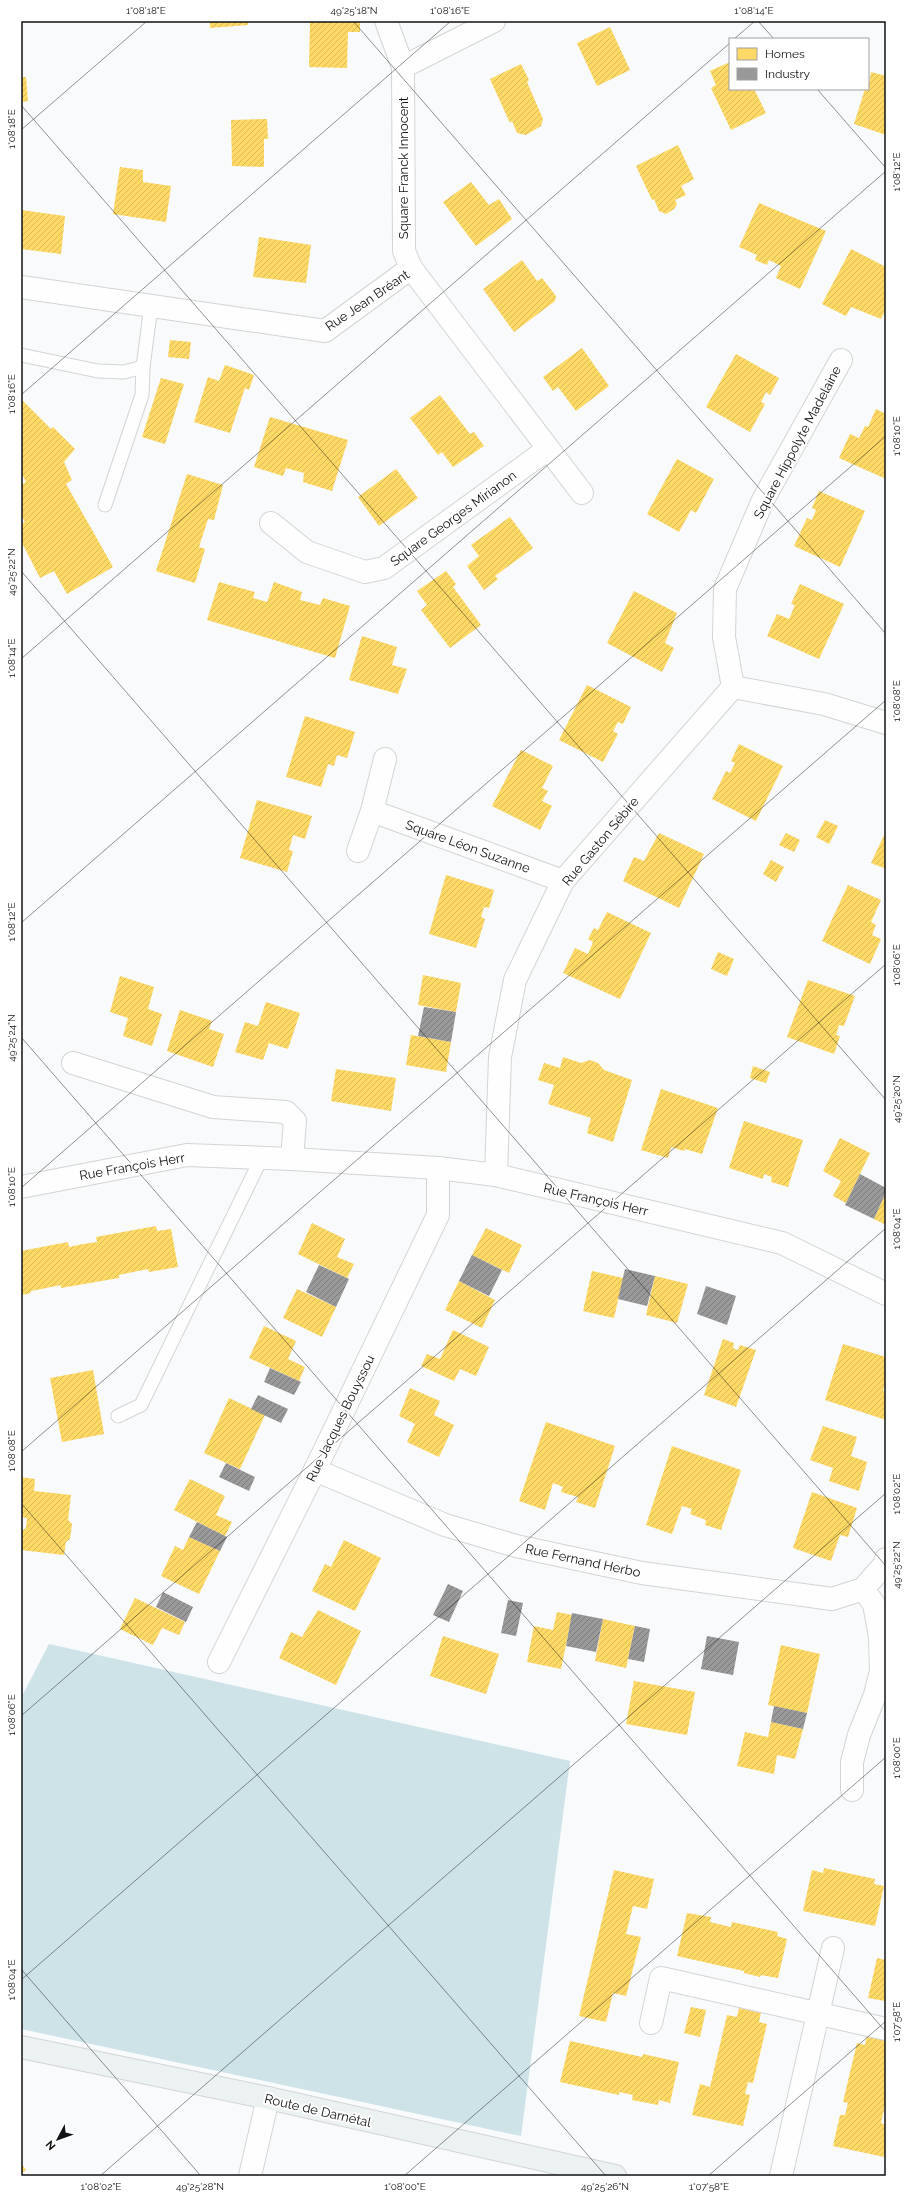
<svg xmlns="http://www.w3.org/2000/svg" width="907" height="2197" font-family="Raleway,sans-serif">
	<defs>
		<pattern id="homes-hatch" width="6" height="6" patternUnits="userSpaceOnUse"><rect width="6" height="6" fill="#ffd966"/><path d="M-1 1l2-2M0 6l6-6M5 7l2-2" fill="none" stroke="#dab958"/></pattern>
		<pattern id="industry-hatch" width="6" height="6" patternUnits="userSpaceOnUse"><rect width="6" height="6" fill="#999"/><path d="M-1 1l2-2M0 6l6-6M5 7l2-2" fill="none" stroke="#7b7b7c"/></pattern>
	</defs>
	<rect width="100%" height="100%" fill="#f8fafb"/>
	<polygon fill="#cde3e8" points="49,1644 570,1761 521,2136 21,2029 21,1698"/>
	<g fill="url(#homes-hatch)">
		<polygon points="210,21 248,21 248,25 210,28"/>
		<polygon points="310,21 360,21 360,32 348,32 347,68 309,67"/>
		<polygon points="610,27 630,70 597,86 577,43"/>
		<polygon points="730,62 730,89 754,89 766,113 731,130 711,88 716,85 710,71"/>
		<polygon points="521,64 529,80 527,82 543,119 541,126 526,135 517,133 512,121 510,123 490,79"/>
		<polygon points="871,72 886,76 886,135 854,124 865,89 868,89"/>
		<polygon points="21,77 26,77 28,101 21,102"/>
		<polygon points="267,119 268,139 264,139 264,167 232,166 231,120"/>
		<polygon points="678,145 694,179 681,186 686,195 675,200 677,204 674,209 666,214 659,211 654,199 652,200 636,166"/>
		<polygon points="120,167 143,170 143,182 171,186 166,222 113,214"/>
		<polygon points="471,182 489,205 499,199 512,219 476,246 443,202"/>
		<polygon points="759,203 826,231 800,289 776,278 781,266 769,260 767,265 755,260 757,255 739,247"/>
		<polygon points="21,210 65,216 61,254 21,249"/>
		<polygon points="259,237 311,245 306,283 253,277"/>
		<polygon points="851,249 886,267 886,309 881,319 851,307 846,316 822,304"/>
		<polygon points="522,260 537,281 542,278 556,296 555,301 514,332 483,289"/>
		<polygon points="170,340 191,342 189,359 168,357"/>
		<polygon points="582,348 609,386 576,411 558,387 553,391 543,377"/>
		<polygon points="736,354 779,378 770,395 766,392 761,402 765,404 750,432 706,407"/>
		<polygon points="225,365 254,375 249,390 245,388 230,433 194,422 208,377 219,381"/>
		<polygon points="161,378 184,384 165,444 142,437"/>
		<polygon points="440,395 470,434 474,432 484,446 453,467 442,452 438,455 410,418"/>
		<polygon points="21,399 51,429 53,427 75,449 64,462 72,480 66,484 113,567 67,594 54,571 40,578 21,541 21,524 25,522 21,515 21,485 26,482 21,472"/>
		<polygon points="876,409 886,414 886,479 839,458 850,434 859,438 865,426 868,427"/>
		<polygon points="270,417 348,440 332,491 303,482 304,473 286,468 283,476 254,467"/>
		<polygon points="677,459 714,479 696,513 691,510 679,532 647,514"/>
		<polygon points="396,469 418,498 379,526 358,497"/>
		<polygon points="187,474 223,485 214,520 208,519 199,547 205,549 195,583 156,571"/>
		<polygon points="819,491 865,511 840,567 794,546 807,518 812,520 816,510 812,508"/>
		<polygon points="510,517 533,548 495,576 498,579 484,590 467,566 479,556 471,545"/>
		<polygon points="446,571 456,584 453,587 481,625 450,648 421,610 427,605 417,591"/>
		<polygon points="219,582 255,592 253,598 267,602 274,582 302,592 300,600 320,605 323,598 350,606 335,658 207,620"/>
		<polygon points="800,584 844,604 819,659 767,636 777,614 789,619 795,605 791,604"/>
		<polygon points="634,591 677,613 665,643 674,648 662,672 607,643"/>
		<polygon points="362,636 397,647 392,665 407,669 398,694 349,680"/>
		<polygon points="587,685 631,707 623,724 618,722 613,731 618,734 603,762 559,740"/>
		<polygon points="305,716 355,732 347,758 337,755 334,766 328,764 321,787 286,777"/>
		<polygon points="739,744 783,766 756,821 712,799 726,771 730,773 735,763 731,761"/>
		<polygon points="521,750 553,766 542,788 548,791 542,801 552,806 540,830 492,806"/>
		<polygon points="257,800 312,816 305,839 293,835 289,850 293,851 287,872 240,858"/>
		<polygon points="825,820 838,826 829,844 816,837"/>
		<polygon points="886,831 886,869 871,863"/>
		<polygon points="659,833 704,854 679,908 623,881 634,857 644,861"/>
		<polygon points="786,833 800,840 794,852 779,845"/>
		<polygon points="771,860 784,867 776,882 763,874"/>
		<polygon points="446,875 494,890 489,908 484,907 481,917 485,919 476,948 429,934"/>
		<polygon points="848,885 881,900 871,922 876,925 872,935 881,939 870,964 822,941"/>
		<polygon points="607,912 651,933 620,999 563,973 575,948 588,954 593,942 588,939 594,928 598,930"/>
		<polygon points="718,952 734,959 727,976 711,969"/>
		<polygon points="423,975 461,983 456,1012 418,1005"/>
		<polygon points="120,976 154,987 148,1009 162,1014 152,1046 123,1036 128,1018 110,1012"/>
		<polygon points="808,980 855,996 844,1026 839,1025 836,1035 840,1036 834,1054 787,1037"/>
		<polygon points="266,1002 300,1013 288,1049 269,1043 263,1060 235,1052 245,1022 258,1026"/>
		<polygon points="180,1010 212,1021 209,1029 224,1034 213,1067 167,1051"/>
		<polygon points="411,1035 451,1042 446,1072 406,1065"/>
		<polygon points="563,1057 581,1063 590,1060 598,1063 604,1070 632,1080 613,1142 587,1133 591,1118 548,1104 554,1085 538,1080 544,1063 560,1068"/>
		<polygon points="753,1066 770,1072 766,1083 750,1078"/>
		<polygon points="336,1069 396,1078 391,1111 331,1101"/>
		<polygon points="661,1089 718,1108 702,1154 685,1149 684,1151 671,1147 668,1158 641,1150"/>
		<polygon points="744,1121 803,1140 788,1187 771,1182 772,1177 764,1174 763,1179 729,1168"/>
		<polygon points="840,1138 870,1153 846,1203 833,1196 841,1181 823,1171"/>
		<polygon points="886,1192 886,1225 874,1219"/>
		<polygon points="312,1223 345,1239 337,1257 354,1264 347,1278 298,1254"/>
		<polygon points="156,1226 157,1231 171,1229 178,1267 149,1272 148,1269 133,1272 119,1275 119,1278 61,1288 61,1285 31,1291 31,1293 21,1295 21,1251 68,1242 69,1247 83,1244 97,1242 96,1237"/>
		<polygon points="486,1228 522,1245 509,1273 472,1255"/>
		<polygon points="592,1271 623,1278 614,1318 583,1311"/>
		<polygon points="655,1276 688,1284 677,1323 646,1315"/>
		<polygon points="459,1281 495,1300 482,1328 445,1310"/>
		<polygon points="297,1289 336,1307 322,1337 283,1318"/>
		<polygon points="264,1326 296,1341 288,1359 305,1367 299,1381 249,1358"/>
		<polygon points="453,1330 489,1347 476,1376 460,1369 454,1381 421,1366 427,1354 440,1359"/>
		<polygon points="723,1339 734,1343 733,1348 738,1350 740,1345 756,1350 736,1407 704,1395"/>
		<polygon points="843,1344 886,1357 886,1381 883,1391 886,1392 886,1420 825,1400"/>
		<polygon points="93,1370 104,1434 62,1442 50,1378"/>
		<polygon points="410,1388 440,1401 434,1415 454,1425 439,1457 407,1442 415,1424 399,1416"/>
		<polygon points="229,1398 265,1415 240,1469 204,1453"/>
		<polygon points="546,1422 615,1446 595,1508 576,1502 578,1497 561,1492 563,1487 553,1483 545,1510 519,1501"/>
		<polygon points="823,1426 857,1437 851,1456 867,1462 859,1491 829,1481 833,1468 810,1460"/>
		<polygon points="672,1446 741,1470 721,1530 705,1525 706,1520 690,1514 692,1509 682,1506 672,1534 646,1525"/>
		<polygon points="21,1477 35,1479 34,1491 71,1495 68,1520 72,1524 70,1539 66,1542 64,1555 21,1550 22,1531 26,1528 27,1518 21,1517"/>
		<polygon points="190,1479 225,1496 216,1515 232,1522 225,1536 174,1510"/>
		<polygon points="812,1492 857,1508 848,1537 840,1535 831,1561 793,1548"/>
		<polygon points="189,1537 220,1551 199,1594 161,1576 175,1546 183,1550"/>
		<polygon points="344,1540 381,1558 355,1611 312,1591 325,1564 331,1567"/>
		<polygon points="135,1598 185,1622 179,1635 162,1628 153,1645 120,1629"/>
		<polygon points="318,1610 361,1631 336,1685 279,1658 291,1632 302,1637"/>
		<polygon points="557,1612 572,1615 561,1669 527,1662 534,1626 553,1630"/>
		<polygon points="603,1619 635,1626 626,1668 595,1661"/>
		<polygon points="443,1636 499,1654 486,1694 430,1676"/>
		<polygon points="781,1645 820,1654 807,1713 768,1705"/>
		<polygon points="634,1681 695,1692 687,1735 626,1724"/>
		<polygon points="771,1722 803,1729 795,1759 777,1755 774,1774 737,1766 745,1732 768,1737"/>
		<polygon points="824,1868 875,1879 874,1884 884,1886 875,1926 803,1911 812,1870 823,1873"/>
		<polygon points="614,1870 654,1879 647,1909 633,1906 626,1934 641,1937 626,1996 613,1993 606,2022 579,2016"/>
		<polygon points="687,1913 711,1917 710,1922 731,1927 732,1922 778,1932 777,1936 787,1939 778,1978 761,1975 760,1977 744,1973 744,1971 677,1956"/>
		<polygon points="877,1958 886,1960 886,2004 885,2001 868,1998"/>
		<polygon points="691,2007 706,2010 700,2037 684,2033"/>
		<polygon points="739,2008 761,2013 759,2022 767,2024 753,2083 748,2082 745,2094 750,2095 743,2126 692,2115 700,2084 710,2087 727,2015 737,2017"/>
		<polygon points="867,2036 886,2040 886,2101 881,2123 886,2125 886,2147 884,2157 833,2146 840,2115 845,2115 848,2103 843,2102 857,2043 865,2045"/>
		<polygon points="570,2041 642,2057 643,2054 679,2062 670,2103 659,2100 658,2105 632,2100 633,2095 619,2092 619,2095 560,2082"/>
		<polygon points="21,2163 26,2170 21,2174"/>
	</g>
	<g fill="url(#industry-hatch)">
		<polygon points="424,1007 456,1012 451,1042 418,1036"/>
		<polygon points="860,1174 886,1188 886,1192 874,1219 845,1205"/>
		<polygon points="472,1255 502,1270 489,1296 459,1281"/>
		<polygon points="319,1265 349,1279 336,1307 306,1292"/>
		<polygon points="625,1269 655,1276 647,1306 618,1299"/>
		<polygon points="706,1286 736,1296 727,1325 697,1314"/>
		<polygon points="270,1368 301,1382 294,1395 264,1382"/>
		<polygon points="258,1395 288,1409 281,1423 251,1409"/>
		<polygon points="226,1463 255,1477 249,1491 219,1477"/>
		<polygon points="197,1522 227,1537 220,1551 189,1537"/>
		<polygon points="448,1584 463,1591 449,1622 433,1615"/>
		<polygon points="163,1592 193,1607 186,1622 156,1607"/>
		<polygon points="508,1600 523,1603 516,1636 501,1633"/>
		<polygon points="572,1613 603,1619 596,1652 566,1646"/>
		<polygon points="635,1626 650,1629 644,1662 628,1659"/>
		<polygon points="707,1636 739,1642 733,1675 701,1669"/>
		<polygon points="774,1706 807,1713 803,1729 771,1722"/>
	</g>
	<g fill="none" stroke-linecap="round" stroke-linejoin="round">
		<defs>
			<g id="lane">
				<polyline points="21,355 98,371 124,372 143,367 151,306"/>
				<polyline points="105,505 142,395 143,367"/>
				<polyline points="118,1416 141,1405 262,1157"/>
			</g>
			<g id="street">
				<polyline points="386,21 403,67"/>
				<polyline points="411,268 404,251 403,67 494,21"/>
				<polyline points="21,287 325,331 411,268 582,493"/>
				<polyline points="271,523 307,552 365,572 384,568 548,449"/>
				<polyline points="733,687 724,637 725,589 763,500 841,360"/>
				<polyline points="372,811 563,881"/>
				<polyline points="358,851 372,811 385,759"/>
				<polyline points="73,1063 213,1107 286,1112 295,1121 292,1159"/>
				<polyline points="496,1175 500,1057 515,980 563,881 733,687 824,704 886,723"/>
				<polyline points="21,1187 187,1155 292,1159 438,1168 496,1175 782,1243 886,1294"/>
				<polyline points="315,1470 445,1525 516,1546 642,1573 832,1599 863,1589 884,1565 886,1559"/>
				<polyline points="219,1662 315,1470 438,1215 438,1168"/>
				<polyline points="852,1790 852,1762 859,1735 875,1695 881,1671 880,1637 874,1604 863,1589"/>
				<polyline points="651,2023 661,1978 886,2029"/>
				<polyline points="250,2176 268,2098"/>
				<polyline points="781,2176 833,1948"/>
			</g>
			<polyline id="secondary" points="21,2047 268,2098 615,2176"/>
		</defs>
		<use href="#lane" stroke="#d3d5d5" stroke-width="15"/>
		<use href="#street" stroke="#d3d5d5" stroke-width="24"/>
		<use href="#secondary" stroke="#d3d5d5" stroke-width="24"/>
		<use href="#lane" stroke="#fefefe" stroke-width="13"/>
		<use href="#street" stroke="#fefefe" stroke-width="22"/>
		<use href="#secondary" stroke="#ecf1f2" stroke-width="22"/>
	</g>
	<path fill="none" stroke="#111213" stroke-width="1" stroke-opacity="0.45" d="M353,21L886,634M758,21L774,39M734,39L755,21M817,89L886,168M21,105L886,1100M21,130L147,21M21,395L451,21M21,571L886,1566M21,659L730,43M21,923L886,171M21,1037L886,2032M21,1188L886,436M21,1452L886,700M21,1503L606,2176M21,1716L886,964M21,1969L201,2176M21,1980L886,1228M100,2176L886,1493M404,2176L886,1757M708,2176L886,2021"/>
	<g text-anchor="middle" stroke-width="4" stroke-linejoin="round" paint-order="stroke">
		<g font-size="13" fill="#111213" stroke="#fff">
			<text transform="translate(403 168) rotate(-90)" y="5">Square Franck Innocent</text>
			<text transform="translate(367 300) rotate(-34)" y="5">Rue Jean Bréant</text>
			<text transform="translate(797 442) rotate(-62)" y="5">Square Hippolyte Madelaine</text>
			<text transform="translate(453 518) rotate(-36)" y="5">Square Georges Mirianon</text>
			<text transform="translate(600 841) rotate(-50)" y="5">Rue Gaston Sébire</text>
			<text transform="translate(468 846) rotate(20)" y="5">Square Léon Suzanne</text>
			<text transform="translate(132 1166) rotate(-10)" y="5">Rue François Herr</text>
			<text transform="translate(596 1199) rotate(13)" y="5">Rue François Herr</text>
			<text transform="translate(340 1418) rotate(-64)" y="5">Rue Jacques Bouyssou</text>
			<text transform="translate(583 1560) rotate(12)" y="5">Rue Fernand Herbo</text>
			<text transform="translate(318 2110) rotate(13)" y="5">Route de Darnétal</text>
		</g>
	</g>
	<rect width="907" height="2197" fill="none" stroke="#ffffff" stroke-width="44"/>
	<rect x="729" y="38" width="140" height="52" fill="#ffffff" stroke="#a0a0a1"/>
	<rect x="737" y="48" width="20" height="12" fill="#ffd966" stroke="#a0a0a1"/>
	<text x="765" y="58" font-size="12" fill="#111213">Homes</text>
	<rect x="737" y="68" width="20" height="12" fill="#999999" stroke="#a0a0a1"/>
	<text x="765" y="78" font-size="12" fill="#111213">Industry</text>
	<g transform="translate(58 2139) rotate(229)" stroke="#ffffff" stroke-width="3" paint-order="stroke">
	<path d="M0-3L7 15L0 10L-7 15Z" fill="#111213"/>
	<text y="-6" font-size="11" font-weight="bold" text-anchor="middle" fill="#111213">N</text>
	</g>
	<rect x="22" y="22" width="863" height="2153" fill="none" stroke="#111213" stroke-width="1.5"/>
	<g font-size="10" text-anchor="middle" fill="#111213">
		<text x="146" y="14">1°08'18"E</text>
		<text x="354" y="14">49°25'18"N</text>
		<text x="450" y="14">1°08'16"E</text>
		<text x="754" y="14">1°08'14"E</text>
		<text transform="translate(11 129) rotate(-90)" y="4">1°08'18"E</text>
		<text transform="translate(896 172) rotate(-90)" y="4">1°08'12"E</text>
		<text transform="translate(11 394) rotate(-90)" y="4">1°08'16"E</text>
		<text transform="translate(896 436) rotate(-90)" y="4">1°08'10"E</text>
		<text transform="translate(11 572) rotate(-90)" y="4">49°25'22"N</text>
		<text transform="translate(11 658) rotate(-90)" y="4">1°08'14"E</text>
		<text transform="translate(896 701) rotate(-90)" y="4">1°08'08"E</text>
		<text transform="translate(11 922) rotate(-90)" y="4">1°08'12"E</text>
		<text transform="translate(896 965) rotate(-90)" y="4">1°08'06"E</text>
		<text transform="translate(11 1038) rotate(-90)" y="4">49°25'24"N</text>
		<text transform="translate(896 1099) rotate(-90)" y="4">49°25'20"N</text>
		<text transform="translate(11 1187) rotate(-90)" y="4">1°08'10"E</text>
		<text transform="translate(896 1229) rotate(-90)" y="4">1°08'04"E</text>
		<text transform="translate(11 1451) rotate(-90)" y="4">1°08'08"E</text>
		<text transform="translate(896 1494) rotate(-90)" y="4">1°08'02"E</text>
		<text transform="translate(896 1565) rotate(-90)" y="4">49°25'22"N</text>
		<text transform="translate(11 1715) rotate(-90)" y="4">1°08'06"E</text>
		<text transform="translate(896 1758) rotate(-90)" y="4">1°08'00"E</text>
		<text transform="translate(11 1980) rotate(-90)" y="4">1°08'04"E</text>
		<text transform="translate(896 2022) rotate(-90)" y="4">1°07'58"E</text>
		<text x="101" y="2190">1°08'02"E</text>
		<text x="200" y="2190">49°25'28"N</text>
		<text x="405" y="2190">1°08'00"E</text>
		<text x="605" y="2190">49°25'26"N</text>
		<text x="709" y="2190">1°07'58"E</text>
	</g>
</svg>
